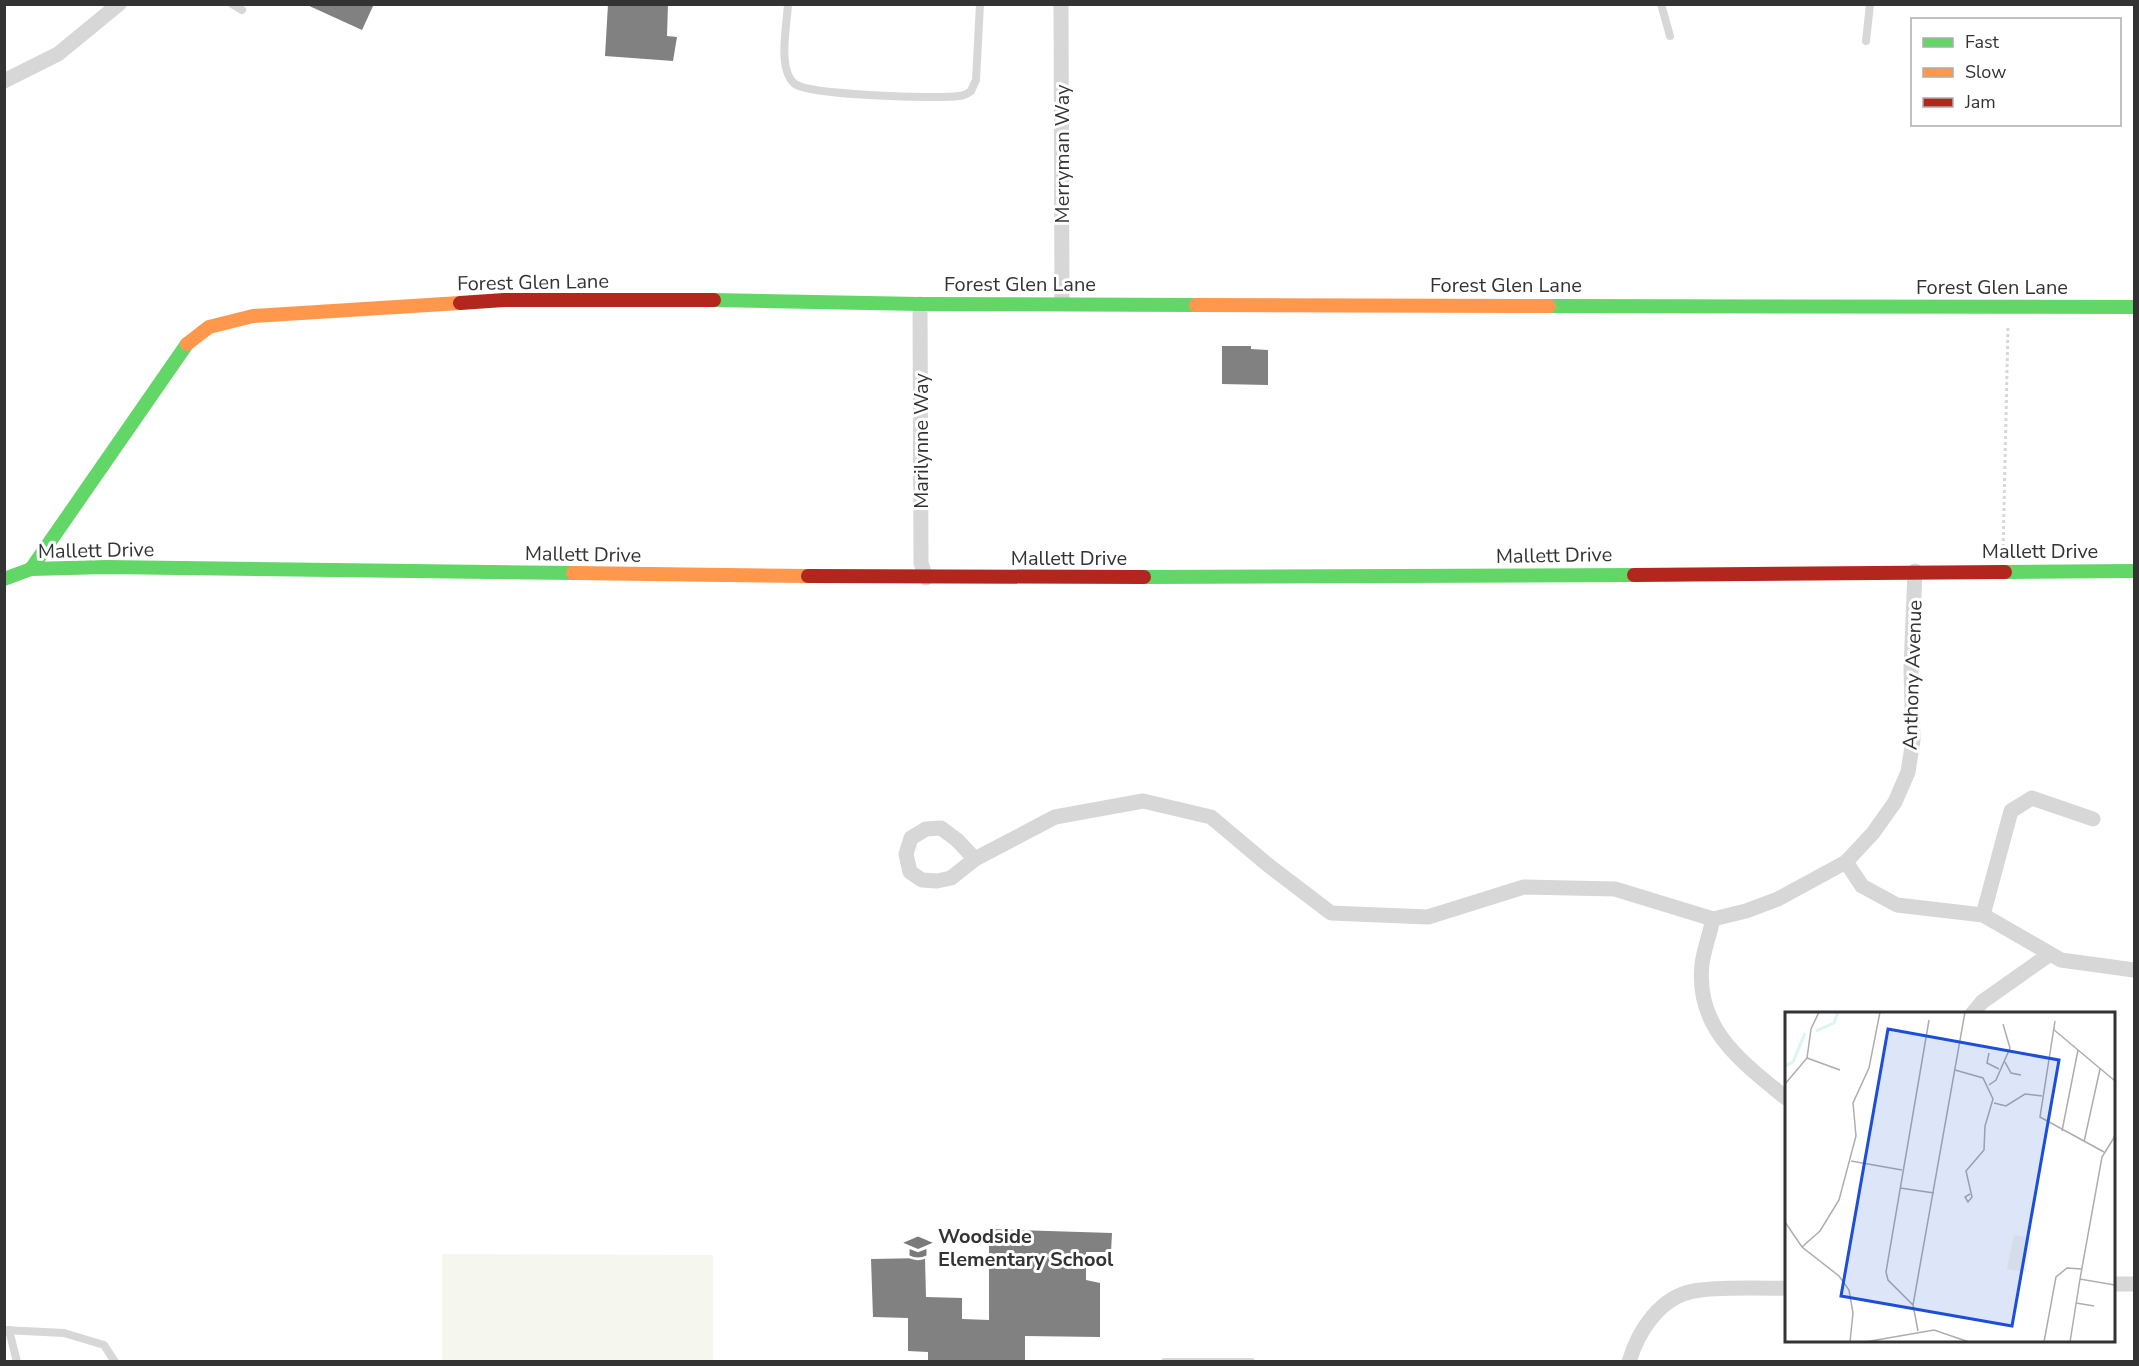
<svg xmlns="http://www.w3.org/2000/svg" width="2139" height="1366" font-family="'Nunito Sans',sans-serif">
	<rect width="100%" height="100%" fill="#fff"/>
	<polygon fill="#f5f6ed" points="442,1254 713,1255 713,1361 442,1361"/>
	<g fill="#818181">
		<polygon points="305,4 374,4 362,30"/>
		<polygon points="608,4 668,4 667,36 677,37 673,61 605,56"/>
		<polygon points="1222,346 1251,346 1251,349 1268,350 1268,385 1222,384"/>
		<polygon points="989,1229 1112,1233 1111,1252 1086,1252 1086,1280 1100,1283 1100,1337 1025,1336 1025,1362 928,1362 928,1352 908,1351 908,1318 873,1317 871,1259 925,1258 926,1297 962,1298 962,1319 989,1320"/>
	</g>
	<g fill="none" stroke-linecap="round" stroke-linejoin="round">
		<polyline stroke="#d7d7d7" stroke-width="3" stroke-dasharray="3 3" stroke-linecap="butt" points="2003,553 2008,326"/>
		<g stroke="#d7d7d7" stroke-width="8">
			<polyline points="232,4 242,10"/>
			<path d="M788,4C787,25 777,70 795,84C809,95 936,99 959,96C964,96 967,94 971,91L976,80L980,4"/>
			<polyline points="1661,4 1670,36"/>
			<polyline points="1866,41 1870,4"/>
			<polyline points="4,1330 64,1333 104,1345 115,1362"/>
			<polyline points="9,1330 17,1362"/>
			<polyline points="1165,1362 1251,1362"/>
		</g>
		<g stroke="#d7d7d7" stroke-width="15">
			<polyline points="1061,4 1062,303"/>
			<polyline points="4,81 58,54 119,4"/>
			<polyline points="920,304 921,563 926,578"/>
			<polyline points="975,859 957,840 941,828 926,829 911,838 906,854 910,872 922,880 937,881 951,878 975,859 1055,817 1143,801 1211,817 1268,865 1331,913 1428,917 1524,887 1615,889 1713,919 1746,911 1778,899 1846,862 1873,833 1895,802 1908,772 1913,740 1911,669 1915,571"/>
			<polyline points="1846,862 1862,886 1897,905 1983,915 2061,960 2134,970"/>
			<polyline points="1983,915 2011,811 2032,798 2093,819"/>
			<path d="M1713,919C1710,934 1704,949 1702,964C1695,1029 1742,1062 1786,1098"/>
			<polyline points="1972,1014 1982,1002 2050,954"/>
			<polyline points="2114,1284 2134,1284"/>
			<path d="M1629,1362C1638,1331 1660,1297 1694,1291C1723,1286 1757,1289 1786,1288"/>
		</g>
		<g stroke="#63d668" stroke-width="14">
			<polyline points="714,300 920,304 1196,305"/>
			<polyline points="1549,306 2134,307"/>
			<polyline points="31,569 187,344"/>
			<polyline points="2005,572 2134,571"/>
			<polyline points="1144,577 1634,575"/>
			<polyline points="4,579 31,569 106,567 573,573"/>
		</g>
		<g stroke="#ff974d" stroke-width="14">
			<polyline points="1196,305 1549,306"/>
			<polyline points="187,344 209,327 253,316 460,303"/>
			<polyline points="573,573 808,576"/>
		</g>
		<g stroke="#b3261e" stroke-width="14">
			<polyline points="460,303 504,300 714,300"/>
			<polyline points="1634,575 2005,572"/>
			<polyline points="808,576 1144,577"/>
		</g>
	</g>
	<defs>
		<symbol id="school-bare" viewBox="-9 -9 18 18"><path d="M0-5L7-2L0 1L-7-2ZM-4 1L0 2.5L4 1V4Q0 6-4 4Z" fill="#7a7a7a" stroke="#fff" stroke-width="2.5" paint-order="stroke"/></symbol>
	</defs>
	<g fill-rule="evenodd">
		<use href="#school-bare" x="899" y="1228" width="38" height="38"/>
	</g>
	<g text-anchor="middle" stroke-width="6" stroke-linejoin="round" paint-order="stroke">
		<g font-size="20" fill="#333" stroke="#fff">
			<text transform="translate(1062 154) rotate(-90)" y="7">Merryman Way</text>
			<text transform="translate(533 282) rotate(-1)" y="7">Forest Glen Lane</text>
			<text x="1020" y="291">Forest Glen Lane</text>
			<text x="1506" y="292">Forest Glen Lane</text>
			<text x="1992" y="294">Forest Glen Lane</text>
			<text transform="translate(921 441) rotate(-90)" y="7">Marilynne Way</text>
			<text transform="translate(96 550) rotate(-1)" y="7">Mallett Drive</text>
			<text x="2040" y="558">Mallett Drive</text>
			<text transform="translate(583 554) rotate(1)" y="7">Mallett Drive</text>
			<text transform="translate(1554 555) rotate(-1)" y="7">Mallett Drive</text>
			<text x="1069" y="565">Mallett Drive</text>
			<text transform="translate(1912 675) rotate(-88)" y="7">Anthony Avenue</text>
		</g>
		<g font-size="20" font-weight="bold" fill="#333" stroke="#fff" text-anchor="start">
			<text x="938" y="1243">Woodside<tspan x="938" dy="23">Elementary School</tspan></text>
		</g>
	</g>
	<g transform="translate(1785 1012)">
		<rect width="330" height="330" fill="#fff"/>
		<path d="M229,223L247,226L241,260L222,257Z" fill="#f5f6ed"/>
		<path fill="none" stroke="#dbf5f2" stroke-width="3" d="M31,19L49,11L53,0M0,54L8,50L20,21"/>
		<path fill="none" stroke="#adadad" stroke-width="1.5" d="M280,0H300M270,9L255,105L319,140M268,17L330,69M204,41L202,51L214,57M22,46L55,58M220,50L226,61L236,63M170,58L198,66L208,87L200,114L199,138L181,159L187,185L183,190L180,185L185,182M0,72L22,46L26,17L34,0M204,73L211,68L225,36L218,12M209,91L221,94L240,82L257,84M277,119L293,38M299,130L315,57M66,149L117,158M115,176L149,181M0,210L17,235L54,264L64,278L68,301L65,330M17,235L35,219L54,188L71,124L68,91L84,56L95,0M295,267L317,145L330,124M291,291L309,294M128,293L103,268L101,260L144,8M133,319L128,293L180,0M80,330L149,318L184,330M259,330L271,265L282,256L297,257M285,330L295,267L330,273"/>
		<path fill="#1d4ed8" fill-opacity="0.15" stroke="#1d4ed8" stroke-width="3" d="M103,17L274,48L227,314L56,284Z"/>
		<rect width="330" height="330" fill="none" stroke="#333" stroke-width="3"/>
	</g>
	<rect width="2139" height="1366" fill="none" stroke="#333333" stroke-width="12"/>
	<rect x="1911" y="18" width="210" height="108" fill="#ffffff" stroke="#adadad" stroke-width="1.5"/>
	<rect x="1923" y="38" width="30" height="9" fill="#63d668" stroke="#adadad" stroke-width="1.5"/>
	<text x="1965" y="48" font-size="18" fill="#333333">Fast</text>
	<rect x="1923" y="68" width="30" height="9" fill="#ff974d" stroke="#adadad" stroke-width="1.5"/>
	<text x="1965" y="78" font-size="18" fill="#333333">Slow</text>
	<rect x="1923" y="98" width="30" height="9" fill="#b3261e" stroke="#adadad" stroke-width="1.5"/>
	<text x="1965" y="108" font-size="18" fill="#333333">Jam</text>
</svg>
